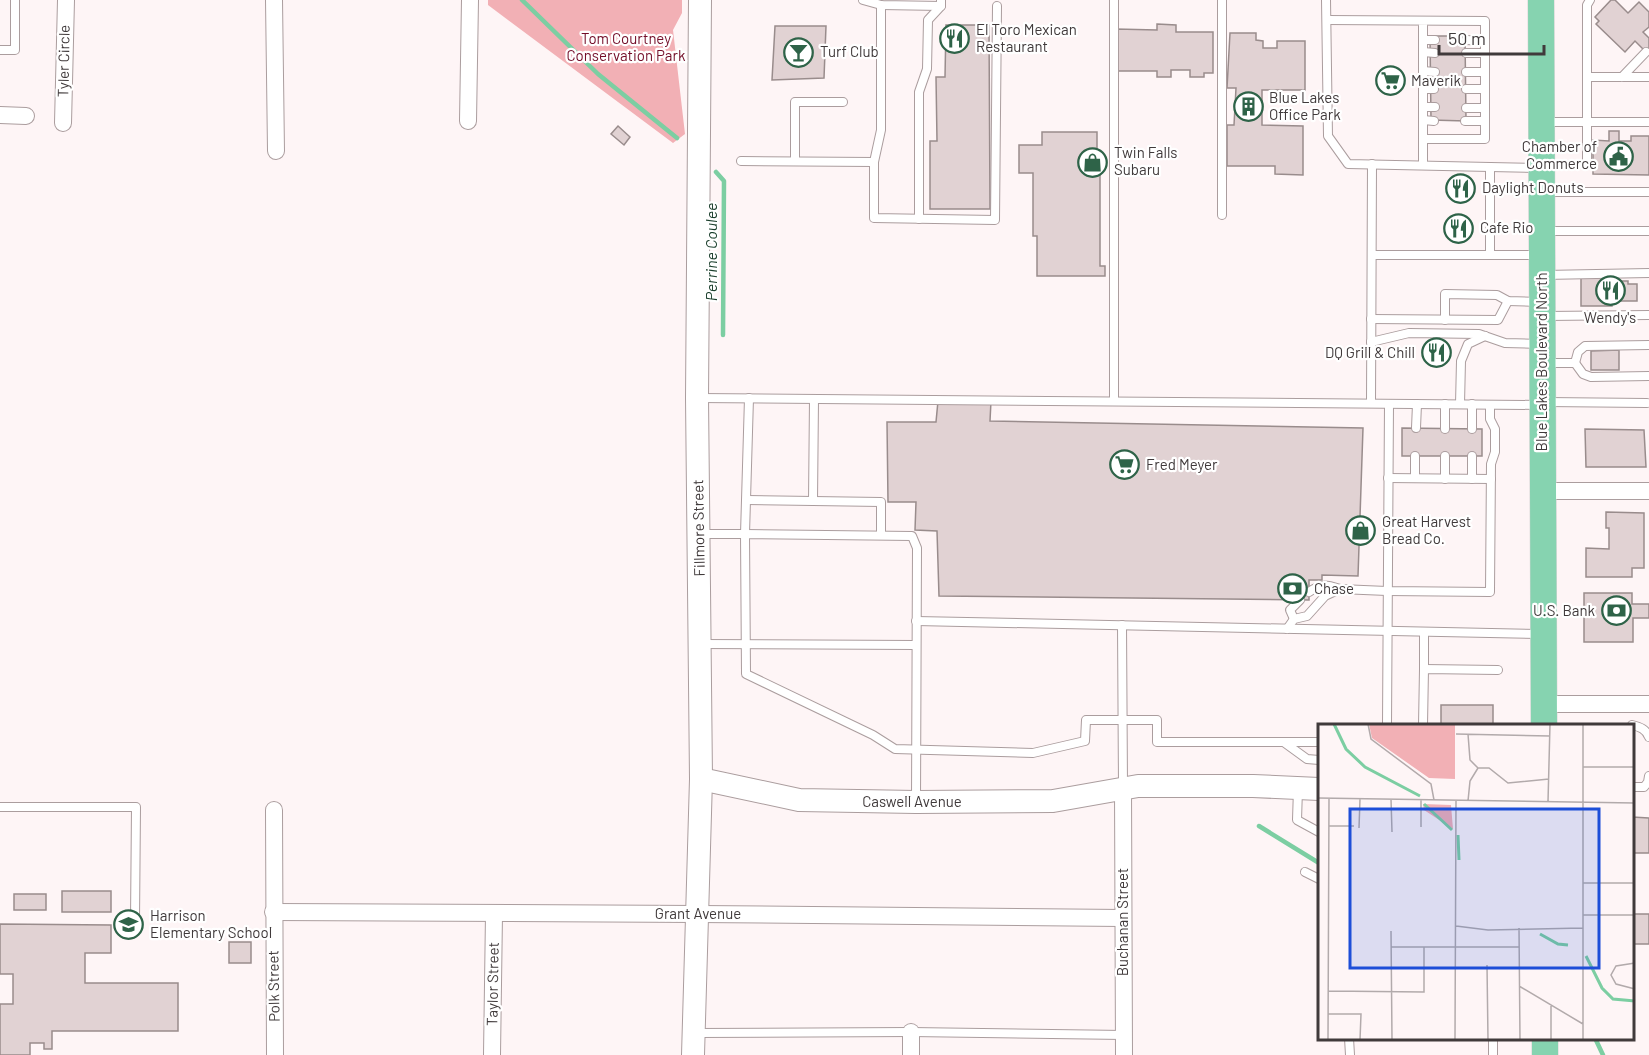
<svg xmlns="http://www.w3.org/2000/svg" width="1649" height="1055" font-family="Barlow,sans-serif">
	<rect width="100%" height="100%" fill="#fef5f6"/>
	<polygon fill="#f2b0b5" points="488,0 682,0 682,13 673,30 685,134 673,143 488,5"/>
	<g fill="none" stroke-linecap="round" stroke-linejoin="round">
		<g stroke="#7ccea2" stroke-width="4.5">
			<polyline points="522,0 598,74 677,138"/>
			<polyline points="716,172 724,181 723,335"/>
			<polyline points="1259,826 1319,863"/>
			<polyline points="1595,1038 1603,1055"/>
		</g>
	</g>
	<g fill="#e1d2d3" stroke="#998c8c" stroke-width="1.5">
		<polygon points="1611,0 1615,0 1628,13 1639,2 1649,12 1649,27 1643,32 1649,38 1649,55 1635,41 1625,52 1596,24 1599,21 1595,17"/>
		<polygon points="1157,24 1176,25 1176,32 1213,32 1213,73 1204,73 1204,77 1190,77 1190,70 1171,70 1171,77 1157,77 1157,71 1116,71 1116,29 1157,30"/>
		<polygon points="946,25 989,25 990,209 930,209 930,141 937,141 936,77 945,77"/>
		<polygon points="775,26 826,26 824,78 772,80"/>
		<polygon points="1230,33 1256,33 1256,40 1263,41 1263,48 1277,48 1277,41 1305,41 1305,90 1262,90 1262,125 1303,126 1303,175 1275,174 1275,166 1227,166 1227,125 1234,125 1236,88 1227,88"/>
		<polygon points="1430,36 1465,36 1466,121 1431,120"/>
		<polygon points="618,126 630,137 624,145 611,134"/>
		<polygon points="1609,131 1619,131 1619,141 1631,141 1631,136 1649,136 1649,175 1593,174 1593,140 1609,141"/>
		<polygon points="1042,132 1097,132 1097,174 1100,174 1100,266 1105,266 1105,276 1037,276 1037,236 1033,236 1033,173 1019,173 1019,145 1042,145"/>
		<polygon points="1581,277 1610,277 1610,281 1628,281 1628,284 1637,284 1637,301 1612,301 1612,306 1581,306"/>
		<polygon points="1619,350 1619,370 1591,370 1591,351"/>
		<polygon points="938,401 991,401 990,421 1363,428 1358,576 1322,575 1322,580 1309,580 1309,600 939,596 937,531 915,530 916,502 888,502 887,422 936,422"/>
		<polygon points="1402,428 1482,429 1482,456 1402,456"/>
		<polygon points="1585,429 1644,430 1646,467 1586,467"/>
		<polygon points="1606,512 1644,513 1644,568 1632,568 1632,577 1586,577 1586,548 1609,549 1609,528 1606,528"/>
		<polygon points="1584,593 1632,593 1632,604 1649,604 1649,618 1633,618 1633,642 1584,642"/>
		<rect x="1441" y="705" width="52" height="20"/>
		<polygon points="1632,817 1649,818 1649,853 1632,853"/>
		<rect x="62" y="891" width="49" height="21"/>
		<rect x="14" y="894" width="32" height="16"/>
		<rect x="1632" y="914" width="17" height="30"/>
		<polygon points="0,924 111,925 111,953 85,953 85,983 178,983 178,1031 52,1031 52,1049 44,1049 44,1043 30,1043 30,1055 0,1055 0,1004 13,1004 13,974 0,974"/>
		<rect x="229" y="942" width="22" height="21"/>
	</g>
	<g fill="none" stroke-linecap="round" stroke-linejoin="round">
		<defs>
			<g id="lane">
				<polyline points="863,0 881,5 941,6"/>
				<polyline points="1114,0 1114,401"/>
				<polyline points="1326,0 1328,136 1348,164 1540,168"/>
				<polyline points="1327,20 1485,21 1485,139 1423,139 1423,21"/>
				<polyline points="1423,40 1435,40"/>
				<polyline points="1466,40 1485,41"/>
				<polyline points="0,50 15,50 15,0"/>
				<polyline points="1423,52 1435,53"/>
				<polyline points="1466,53 1485,53"/>
				<polyline points="1423,71 1435,72"/>
				<polyline points="1466,72 1485,72"/>
				<polyline points="1588,77 1649,77"/>
				<polyline points="1622,77 1646,52"/>
				<polyline points="1423,89 1434,89"/>
				<polyline points="1466,89 1485,89"/>
				<polyline points="1423,107 1435,107"/>
				<polyline points="1466,108 1485,108"/>
				<polyline points="1423,120 1434,121"/>
				<polyline points="1465,121 1485,121"/>
				<polyline points="1545,122 1649,122"/>
				<polyline points="1423,139 1423,165"/>
				<polyline points="741,161 874,162 874,218 995,220 997,6"/>
				<polyline points="795,161 795,102 843,102"/>
				<polyline points="874,162 881,130 881,5"/>
				<polyline points="1587,163 1587,5 1590,0"/>
				<polyline points="1544,192 1649,192"/>
				<polyline points="1222,215 1222,0"/>
				<polyline points="919,219 919,92 927,69 928,20 941,6 941,0"/>
				<polyline points="1545,231 1649,231"/>
				<polyline points="1372,255 1539,255"/>
				<polyline points="1490,255 1490,167"/>
				<polyline points="1544,275 1649,273"/>
				<polyline points="1546,316 1649,315"/>
				<polyline points="1371,319 1498,320 1508,301"/>
				<polyline points="1445,320 1445,294 1497,295 1508,301 1539,302"/>
				<polyline points="1371,342 1409,333 1479,334 1505,343 1539,344"/>
				<polyline points="1546,363 1575,363 1583,374 1591,377 1649,376"/>
				<polyline points="1575,363 1578,352 1585,346 1649,345"/>
				<polyline points="698,398 1540,405"/>
				<polyline points="1546,402 1647,403"/>
				<polyline points="1371,403 1372,164"/>
				<polyline points="1460,404 1461,361 1468,344 1485,336"/>
				<polyline points="1416,428 1417,404"/>
				<polyline points="1445,429 1445,404"/>
				<polyline points="1472,429 1472,404"/>
				<polyline points="1445,456 1445,479"/>
				<polyline points="1472,456 1472,479"/>
				<polyline points="1388,478 1491,479"/>
				<polyline points="1415,478 1415,456"/>
				<polyline points="747,500 881,502 881,535"/>
				<polyline points="813,501 814,399"/>
				<polyline points="699,534 745,534 749,398"/>
				<path d="M1309,592C1321,583 1327,585 1340,589"/>
				<polyline points="1294,619 1290,610 1300,600"/>
				<polyline points="916,621 1540,634"/>
				<polyline points="1122,625 1123,787"/>
				<polyline points="1287,629 1294,619 1307,616 1325,596 1340,589 1387,591 1490,592 1491,464 1495,452 1495,429 1490,419 1490,405"/>
				<polyline points="700,644 916,645"/>
				<polyline points="1424,669 1424,632"/>
				<polyline points="1387,725 1389,404"/>
				<polyline points="1423,725 1424,669 1498,670"/>
				<path d="M1632,725C1640,727 1646,729 1649,737"/>
				<polyline points="1285,743 1307,759 1319,760"/>
				<polyline points="1632,787 1644,787 1648,782 1649,776"/>
				<polyline points="1298,789 1297,820 1319,832"/>
				<polyline points="916,801 917,548 912,536 745,534 746,674 873,735 895,749 1033,753 1085,741 1086,720 1157,720 1157,742 1319,742"/>
				<polyline points="0,807 136,807 135,920"/>
				<polyline points="1305,872 1319,879"/>
				<polyline points="696,1033 911,1032 1124,1035"/>
				<polyline points="1349,1038 1350,1055"/>
				<polyline points="1493,1038 1493,1055"/>
			</g>
			<g id="street">
				<polyline points="274,0 276,151"/>
				<polyline points="0,115 26,116"/>
				<polyline points="468,121 470,0"/>
				<polyline points="63,123 66,0"/>
				<polyline points="1543,491 1649,491"/>
				<polyline points="1544,704 1649,704"/>
				<polyline points="1123,788 1124,1055"/>
				<polyline points="274,810 275,1055"/>
				<polyline points="273,912 698,914 1123,918"/>
				<polyline points="911,1032 911,1055"/>
				<polyline points="492,1055 494,914"/>
			</g>
			<g id="secondary">
				<polyline points="701,779 799,800 916,802 1053,801 1138,786 1253,786 1319,789"/>
				<polyline points="693,1055 701,779 697,398 700,0"/>
			</g>
			<g id="primary">
				<polyline points="1541,0 1544,725"/>
				<polyline points="1545,1038 1545,1055"/>
			</g>
		</defs>
		<use href="#lane" stroke="#ab9d9e" stroke-width="10"/>
		<use href="#street" stroke="#ab9d9e" stroke-width="18"/>
		<use href="#secondary" stroke="#ab9d9e" stroke-width="24"/>
		<use href="#primary" stroke="#d5d4d4" stroke-width="27"/>
		<use href="#lane" stroke="#fff" stroke-width="8"/>
		<use href="#street" stroke="#fff" stroke-width="16"/>
		<use href="#secondary" stroke="#fff" stroke-width="22"/>
		<use href="#primary" stroke="#86d3b0" stroke-width="26"/>
	</g>
	<defs>
		<symbol id="restaurant-ring" viewBox="-11 -11 22 22"><circle r="9.5" fill="#fff" stroke="#2e6348" stroke-width="1.5"/><path d="M-5-6h1v4h1v-4h1v4h1v-4h1v5L-1.5 .5V6h-2V.5L-5-1ZM5-6V6H3V1.5H1.5Q1.5-4 5-6Z" fill="#2e6348"/></symbol>
		<symbol id="bar-ring" viewBox="-11 -11 22 22"><circle r="9.5" fill="#fff" stroke="#2e6348" stroke-width="1.5"/><path d="M-6-5H6L.8 .8V4.5H3.5V6h-7V4.5H-.8V.8Z" fill="#2e6348"/></symbol>
		<symbol id="supermarket-ring" viewBox="-11 -11 22 22"><circle r="9.5" fill="#fff" stroke="#2e6348" stroke-width="1.5"/><path d="M-6-5.5h2.5l.6 2H6L4.5 2H-2.5L-4.4-4H-6ZM-1.5 3.2a1.3 1.3 0 1 0 .1 0ZM3 3.2a1.3 1.3 0 1 0 .1 0Z" fill="#2e6348"/></symbol>
		<symbol id="building-ring" viewBox="-11 -11 22 22"><circle r="9.5" fill="#fff" stroke="#2e6348" stroke-width="1.5"/><path d="M-4-6H4V6H1V3H-1V6H-4ZM-2.5-4.3h1.7v1.8h-1.7ZM.8-4.3h1.7v1.8H.8ZM-2.5-1h1.7V.8h-1.7ZM.8-1h1.7V.8H.8Z" fill="#2e6348"/></symbol>
		<symbol id="civic-ring" viewBox="-11 -11 22 22"><circle r="9.5" fill="#fff" stroke="#2e6348" stroke-width="1.5"/><path d="M-.6-6.5H3V-4.5H.6V-3L4-1V1h2V6H-6V1h2V-1L-.6-3ZM-1.2 2.5V6h2.4V2.5Z" fill="#2e6348"/></symbol>
		<symbol id="shop-ring" viewBox="-11 -11 22 22"><circle r="9.5" fill="#fff" stroke="#2e6348" stroke-width="1.5"/><path d="M-5-2.5h2.3a2.7 3.5 0 0 1 5.4 0H5L5.5 6h-11ZM-1.5-2.5h3a1.5 2.3 0 0 0-3 0Z" fill="#2e6348"/></symbol>
		<symbol id="bank-ring" viewBox="-11 -11 22 22"><circle r="9.5" fill="#fff" stroke="#2e6348" stroke-width="1.5"/><path d="M-6-4H6V4H-6ZM0-2.3a2.3 2.3 0 1 0 0 4.6a2.3 2.3 0 1 0 0-4.6Z" fill="#2e6348"/></symbol>
		<symbol id="school-ring" viewBox="-11 -11 22 22"><circle r="9.5" fill="#fff" stroke="#2e6348" stroke-width="1.5"/><path d="M0-5L7-2L0 1L-7-2ZM-4 1L0 2.5L4 1V4Q0 6-4 4Z" fill="#2e6348"/></symbol>
	</defs>
	<g fill-rule="evenodd">
		<use href="#restaurant-ring" x="938" y="22" width="33" height="33"/>
		<use href="#bar-ring" x="782" y="36" width="33" height="33"/>
		<use href="#supermarket-ring" x="1374" y="64" width="33" height="33"/>
		<use href="#building-ring" x="1232" y="90" width="33" height="33"/>
		<use href="#civic-ring" x="1602" y="140" width="33" height="33"/>
		<use href="#shop-ring" x="1076" y="146" width="33" height="33"/>
		<use href="#restaurant-ring" x="1444" y="172" width="33" height="33"/>
		<use href="#restaurant-ring" x="1442" y="212" width="33" height="33"/>
		<use href="#restaurant-ring" x="1594" y="274" width="33" height="33"/>
		<use href="#restaurant-ring" x="1420" y="336" width="33" height="33"/>
		<use href="#supermarket-ring" x="1108" y="448" width="33" height="33"/>
		<use href="#shop-ring" x="1344" y="514" width="33" height="33"/>
		<use href="#bank-ring" x="1276" y="572" width="33" height="33"/>
		<use href="#bank-ring" x="1600" y="594" width="33" height="33"/>
		<use href="#school-ring" x="112" y="908" width="33" height="33"/>
	</g>
	<g text-anchor="middle" stroke-width="4.5" stroke-linejoin="round" paint-order="stroke">
		<g font-size="15" fill="#403a3b" stroke="#fff" text-anchor="start">
			<text x="976" y="35">El Toro Mexican<tspan x="976" dy="17">Restaurant</tspan></text>
			<text x="820" y="57">Turf Club</text>
			<text x="1411" y="86">Maverik</text>
			<text x="1269" y="103">Blue Lakes<tspan x="1269" dy="17">Office Park</tspan></text>
			<text x="1597" y="152" text-anchor="end">Chamber of<tspan x="1597" dy="17">Commerce</tspan></text>
			<text x="1114" y="158">Twin Falls<tspan x="1114" dy="17">Subaru</tspan></text>
			<text x="1482" y="193">Daylight Donuts</text>
			<text x="1480" y="233">Cafe Rio</text>
			<text x="1610" y="323" text-anchor="middle">Wendy's</text>
			<text x="1415" y="358" text-anchor="end">DQ Grill &amp; Chill</text>
			<text x="1146" y="470">Fred Meyer</text>
			<text x="1382" y="527">Great Harvest<tspan x="1382" dy="17">Bread Co.</tspan></text>
			<text x="1314" y="594">Chase</text>
			<text x="1595" y="616" text-anchor="end">U.S. Bank</text>
			<text x="150" y="921">Harrison<tspan x="150" dy="17">Elementary School</tspan></text>
		</g>
		<g font-size="15" fill="#730d28" stroke="#fff">
			<text x="626" y="44">Tom Courtney<tspan x="626" dy="17">Conservation Park</tspan></text>
		</g>
		<g font-size="15" fill="#403a3b" stroke="#fff">
			<text transform="translate(64 61) rotate(-89)" y="5">Tyler Circle</text>
			<text transform="translate(1542 362) rotate(-90)" y="5">Blue Lakes Boulevard North</text>
			<text transform="translate(699 528) rotate(-91)" y="5">Fillmore Street</text>
			<text x="912" y="807">Caswell Avenue</text>
			<text x="698" y="919">Grant Avenue</text>
			<text transform="translate(1123 922) rotate(-90)" y="5">Buchanan Street</text>
			<text transform="translate(493 984) rotate(-89)" y="5">Taylor Street</text>
			<text transform="translate(274 986) rotate(-91)" y="5">Polk Street</text>
		</g>
		<g font-size="16" font-style="italic" fill="#1a3e2b" stroke="#fff">
			<text transform="translate(711 252) rotate(-90)" y="6">Perrine Coulee</text>
		</g>
	</g>
	<g transform="translate(1318 724)">
		<rect width="316" height="316" fill="#fef5f6"/>
		<path d="M51,0H137V55L111,54L54,14ZM105,80L133,81L135,105L106,86Z" fill="#f2b0b5"/>
		<path fill="none" stroke="#7ccea2" stroke-width="3" d="M16,0L28,25L47,43L102,72M106,80L134,106M140,111L141,136M222,210L240,220L250,221M268,232L284,264L295,275L317,277"/>
		<path fill="none" stroke="#b2aaab" stroke-width="1.5" d="M50,0L53,15L113,60L116,76M138,10L232,12M150,10L152,36L160,44H171L190,59L231,55M265,43H317M0,74L317,79M73,75L74,108M150,77L152,57L160,44M230,78L232,0M11,102H36M103,103V76M41,104L42,75M265,159H317M265,191H317M138,202L170,206L265,204M201,204L202,316M73,207L74,316M73,223H201M317,239L298,242L293,251L298,260L317,265M169,241L170,316M201,262L265,300M10,267L106,268V223M233,282V316M10,290H43L42,316M10,316L11,74M137,316L138,77M265,316V0"/>
		<path fill="#1d4ed8" fill-opacity="0.15" stroke="#1d4ed8" stroke-width="3" d="M32,85H281V244H32Z"/>
		<rect width="316" height="316" fill="none" stroke="#403a3b" stroke-width="3"/>
	</g>
	<path d="M1439 45v9h105v-9" fill="none" stroke="#403a3b" stroke-width="3"/>
	<text x="1448" y="45" font-size="18" fill="#403a3b" stroke="#ffffff" stroke-width="4.5" paint-order="stroke">50 m</text>
</svg>
